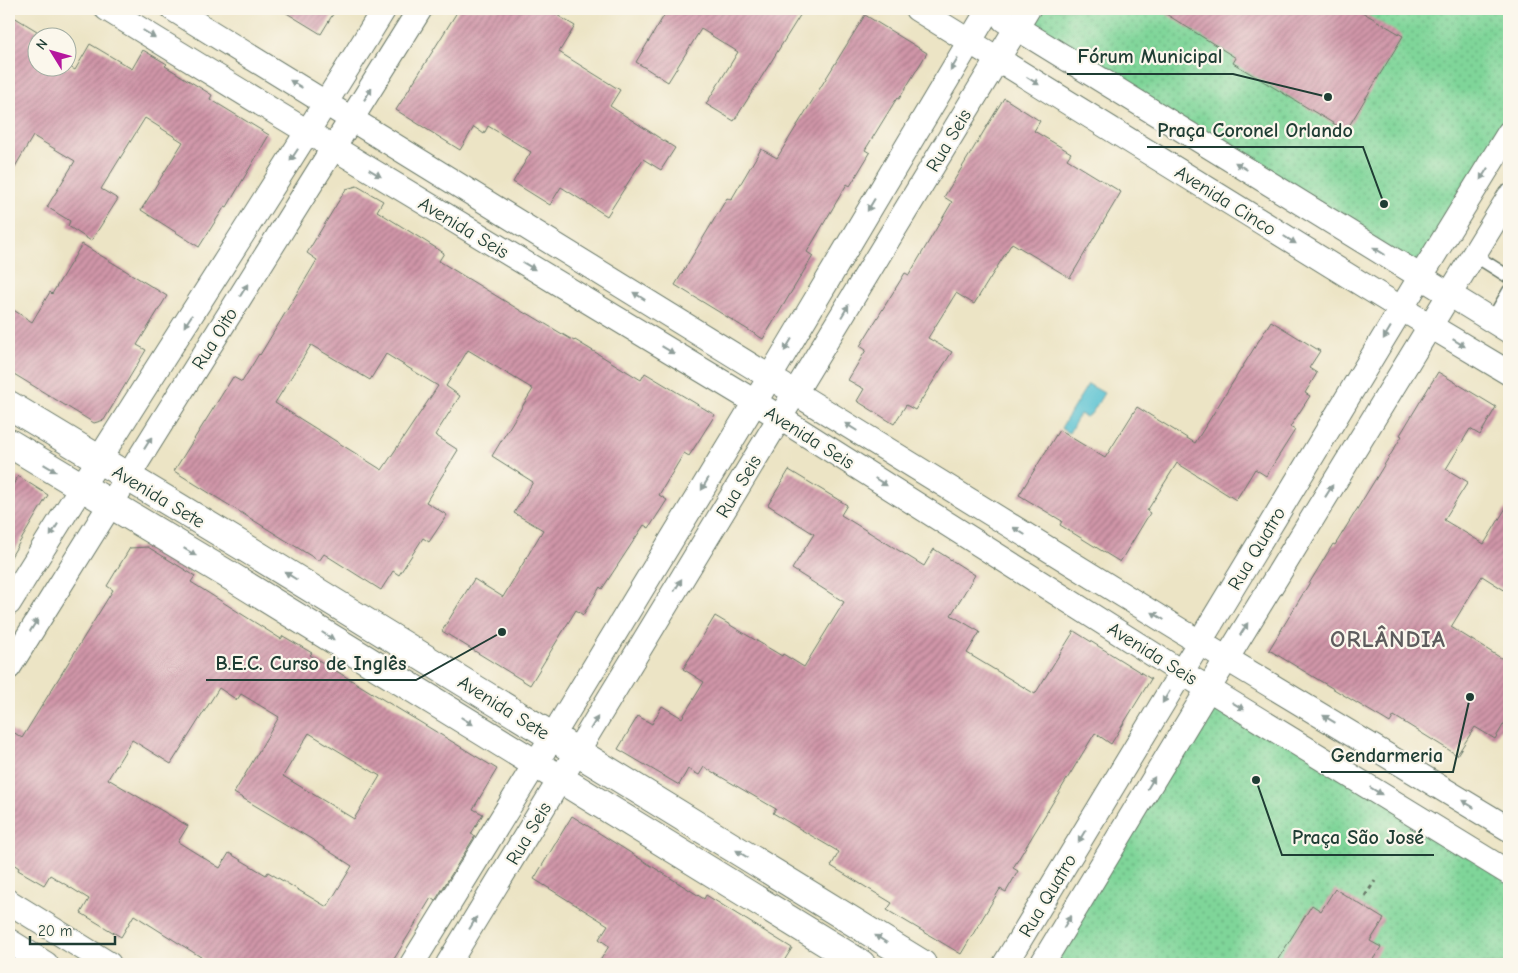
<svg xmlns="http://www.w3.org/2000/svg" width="1518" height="973" font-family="'Comic Neue',sans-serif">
	<defs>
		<pattern id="park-dots" width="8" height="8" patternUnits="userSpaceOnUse" patternTransform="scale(1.25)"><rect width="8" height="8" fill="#7fd599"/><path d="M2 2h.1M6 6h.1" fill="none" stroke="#67ae7e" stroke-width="1.8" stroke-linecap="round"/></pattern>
		<pattern id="building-hatch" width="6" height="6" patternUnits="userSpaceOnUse" patternTransform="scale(1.25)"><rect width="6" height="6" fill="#d095a8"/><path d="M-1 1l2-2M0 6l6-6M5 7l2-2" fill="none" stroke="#a87b8a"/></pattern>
	</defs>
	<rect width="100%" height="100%" fill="#fbf7ec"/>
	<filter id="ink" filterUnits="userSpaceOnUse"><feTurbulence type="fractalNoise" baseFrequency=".02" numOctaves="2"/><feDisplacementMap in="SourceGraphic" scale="10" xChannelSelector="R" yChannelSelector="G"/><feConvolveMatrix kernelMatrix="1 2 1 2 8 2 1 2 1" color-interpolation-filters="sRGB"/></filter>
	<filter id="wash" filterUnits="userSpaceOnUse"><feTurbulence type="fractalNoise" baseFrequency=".0096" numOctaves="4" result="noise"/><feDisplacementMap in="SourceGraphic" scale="20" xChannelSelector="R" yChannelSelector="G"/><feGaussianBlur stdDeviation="1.12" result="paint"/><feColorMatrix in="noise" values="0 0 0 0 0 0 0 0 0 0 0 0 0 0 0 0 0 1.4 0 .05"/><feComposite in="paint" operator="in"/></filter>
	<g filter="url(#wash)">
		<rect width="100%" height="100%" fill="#ece4c5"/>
		<g fill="url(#park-dots)" stroke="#4f8966">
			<polygon points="1028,9 1509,9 1509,132 1421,277 1016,28"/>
			<polygon points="1209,688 1509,872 1509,964 1042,964"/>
		</g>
		<polygon fill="#56c1d1" stroke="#3a7f82" points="1088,384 1104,393 1092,413 1086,417 1080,414 1069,433 1061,428"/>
		<g id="blocks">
			<g fill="url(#building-hatch)" fill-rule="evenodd">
				<polygon points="280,9 336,9 321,34"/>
				<polygon points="459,9 547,9 575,26 559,52 620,90 610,106 675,148 661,170 643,159 607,216 561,187 550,205 513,182 531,152 488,126 484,134 474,127 460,150 396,110"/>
				<polygon points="668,9 804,9 734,121 706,104 738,52 701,29 668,82 636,62"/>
				<polygon points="1158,9 1357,9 1403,36 1346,131 1233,63 1236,58"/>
				<polygon points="9,14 37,31 29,43 38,48 38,68 68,68 68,66 75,70 90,44 132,69 143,50 167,64 165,66 212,95 210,99 269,135 227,207 225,206 199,247 141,210 183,142 145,118 101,189 118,199 91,241 68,226 70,221 47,207 75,161 33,136 9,177"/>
				<polygon points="865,15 927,53 899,99 897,98 865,150 870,153 850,186 847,184 807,252 813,256 763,339 675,285 727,198 731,200 761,149 777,158"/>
				<polygon points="1004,98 1040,121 1034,131 1071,153 1067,159 1121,192 1070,278 1012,243 974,304 956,293 928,338 952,352 915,410 906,405 894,424 857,401 864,389 848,380 866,350 860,346 905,273 909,275 952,202 944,197"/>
				<path d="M357,186L383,201L377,211L444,253L439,261L526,314L527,313L574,341L575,340L641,380L645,373L715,415L689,456L684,453L659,495L667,500L649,528L644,525L602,589L600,587L583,615L576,610L530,685L442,631L474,579L503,597L543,530L514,513L533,482L492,456L533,389L468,350L446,386L460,396L435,435L458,450L426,502L447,515L429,542L423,538L399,575L393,571L381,590L324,554L319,561L174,471L233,377L242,382L259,354L260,355L317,260L307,253L346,189ZM311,345L370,380L386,354L438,386L382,470L275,403Z"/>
				<polygon points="82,244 167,296 137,345 146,350 104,420 94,423 9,371 9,307 32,322 50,292 52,294"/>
				<polygon points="1271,321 1320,351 1309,368 1317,373 1305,393 1310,396 1290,427 1295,430 1266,476 1255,469 1236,500 1177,463 1147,511 1150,513 1120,562 1060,525 1062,521 1019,495 1059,430 1105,458 1137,407 1195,443"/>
				<polygon points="1438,372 1496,407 1480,435 1470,429 1446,469 1468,482 1444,520 1484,544 1509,503 1509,593 1482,576 1451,627 1509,663 1509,715 1495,739 1475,727 1457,755 1394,716 1390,723 1269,650 1333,544 1335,545 1402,436 1400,435"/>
				<polygon points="789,470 847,505 841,515 924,566 934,549 975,575 951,615 980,632 967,653 1035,694 1074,631 1151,679 1111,744 1095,733 1013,868 1018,871 1006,892 1000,889 961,954 887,910 892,903 831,866 839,852 773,813 776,809 704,767 699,775 688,769 679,785 618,749 638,716 652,724 662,706 682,718 704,682 683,669 715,616 782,656 783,654 804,667 844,602 792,569 814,534 768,505"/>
				<polygon points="18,476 48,495 9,560 9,492"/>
				<path d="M148,547L195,576L191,582L281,639L283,636L312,653L310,655L497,769L473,809L483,814L471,834L475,836L435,901L431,898L391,964H212L134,915L121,937L81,913L89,899L50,875L44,885L18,870L19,868L9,861V729L22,738L113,590L107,586L130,548ZM219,688L237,700L241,694L279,717L234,793L318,843V844L352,866L327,907L268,872L266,875L229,853L220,868L178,842L188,826L108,779L132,740L171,764ZM309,733L380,776L354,819L283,776Z"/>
				<polygon points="572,816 704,899 706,895 792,948 782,964 598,964 609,946 599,939 608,925 534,879"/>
				<polygon points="1335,889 1384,919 1370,941 1381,947 1370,964 1275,964 1312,905 1321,911"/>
			</g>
		</g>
	</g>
	<g filter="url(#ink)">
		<use href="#blocks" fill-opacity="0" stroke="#677767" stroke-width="1"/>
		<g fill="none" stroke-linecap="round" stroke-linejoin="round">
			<defs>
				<g id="service">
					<polyline points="1474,255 1509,277"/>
					<polyline points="1492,320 1509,291"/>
				</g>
				<g id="minor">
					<polyline points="107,9 278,114 755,402 1181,672 1509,873"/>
					<polyline points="173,9 1199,642 1509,829"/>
					<polyline points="917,9 1402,309 1509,373"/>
					<polyline points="1004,20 1509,331"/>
					<path d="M9,603C132,404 261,209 384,9"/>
					<polyline points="9,667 420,9"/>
					<polyline points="9,902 109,964"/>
					<polyline points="9,941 46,964"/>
					<polyline points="412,964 552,737 755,402 989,9"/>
					<polyline points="448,964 1028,9"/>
					<polyline points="1005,964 1421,276 1509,133"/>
					<polyline points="1042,964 1227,658 1509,197"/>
				</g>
				<g id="tertiary">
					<polyline points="9,405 249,550 922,964"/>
					<polyline points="9,443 232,577 861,964"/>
				</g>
			</defs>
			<use href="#service" stroke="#677767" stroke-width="15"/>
			<use href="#minor" stroke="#677767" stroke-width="26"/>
			<use href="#tertiary" stroke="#677767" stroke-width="30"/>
			<polyline stroke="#677767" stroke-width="3" stroke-dasharray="4 4" stroke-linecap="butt" points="1365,896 1375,881"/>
			<use href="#service" stroke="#fff" stroke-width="12"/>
			<use href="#minor" stroke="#fff" stroke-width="24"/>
			<use href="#tertiary" stroke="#fff" stroke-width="28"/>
		</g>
		<defs><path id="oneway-solid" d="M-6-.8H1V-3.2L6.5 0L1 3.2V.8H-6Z" transform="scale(1.25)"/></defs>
		<g fill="#8f9e9a">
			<use href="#oneway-solid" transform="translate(149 34) rotate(32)"/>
			<use href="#oneway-solid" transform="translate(954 65) rotate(121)"/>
			<use href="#oneway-solid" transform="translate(1033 81) rotate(32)"/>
			<use href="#oneway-solid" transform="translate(296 84) rotate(-149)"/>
			<use href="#oneway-solid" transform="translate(368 94) rotate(-58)"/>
			<use href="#oneway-solid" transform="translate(294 155) rotate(123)"/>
			<use href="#oneway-solid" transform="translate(1241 166) rotate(-148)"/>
			<use href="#oneway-solid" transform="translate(375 173) rotate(31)"/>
			<use href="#oneway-solid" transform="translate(1484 174) rotate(122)"/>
			<use href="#oneway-solid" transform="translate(871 205) rotate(121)"/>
			<use href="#oneway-solid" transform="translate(1290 240) rotate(32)"/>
			<use href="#oneway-solid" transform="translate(1379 251) rotate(-148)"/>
			<use href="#oneway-solid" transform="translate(529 266) rotate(31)"/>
			<use href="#oneway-solid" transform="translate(244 290) rotate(-58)"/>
			<use href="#oneway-solid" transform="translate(639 296) rotate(-148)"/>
			<use href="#oneway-solid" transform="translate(845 311) rotate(-59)"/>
			<use href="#oneway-solid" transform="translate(188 321) rotate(123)"/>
			<use href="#oneway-solid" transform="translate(1387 333) rotate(121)"/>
			<use href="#oneway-solid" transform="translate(1459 343) rotate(31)"/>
			<use href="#oneway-solid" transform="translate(788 345) rotate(121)"/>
			<use href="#oneway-solid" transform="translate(668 350) rotate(31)"/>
			<use href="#oneway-solid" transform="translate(851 427) rotate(-148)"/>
			<use href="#oneway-solid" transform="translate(148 443) rotate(-58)"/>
			<use href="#oneway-solid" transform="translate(50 468) rotate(31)"/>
			<use href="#oneway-solid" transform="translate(881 482) rotate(32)"/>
			<use href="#oneway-solid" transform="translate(705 484) rotate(121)"/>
			<use href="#oneway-solid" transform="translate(1329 491) rotate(-58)"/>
			<use href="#oneway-solid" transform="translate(54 530) rotate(122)"/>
			<use href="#oneway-solid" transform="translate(1019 531) rotate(-148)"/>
			<use href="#oneway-solid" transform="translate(190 552) rotate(31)"/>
			<use href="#oneway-solid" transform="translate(291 576) rotate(-148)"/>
			<use href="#oneway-solid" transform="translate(678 585) rotate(-59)"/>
			<use href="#oneway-solid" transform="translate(1158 616) rotate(-148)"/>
			<use href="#oneway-solid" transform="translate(34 625) rotate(-58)"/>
			<use href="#oneway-solid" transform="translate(1244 629) rotate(-58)"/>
			<use href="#oneway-solid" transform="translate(328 636) rotate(32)"/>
			<use href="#oneway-solid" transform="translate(1166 697) rotate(121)"/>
			<use href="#oneway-solid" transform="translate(1238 706) rotate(31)"/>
			<use href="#oneway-solid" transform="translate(1329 719) rotate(-149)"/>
			<use href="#oneway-solid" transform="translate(467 721) rotate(32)"/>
			<use href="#oneway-solid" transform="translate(594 723) rotate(-59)"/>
			<use href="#oneway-solid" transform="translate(1151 783) rotate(-59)"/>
			<use href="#oneway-solid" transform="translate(1376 791) rotate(32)"/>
			<use href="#oneway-solid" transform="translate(1468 804) rotate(-149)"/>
			<use href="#oneway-solid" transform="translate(1082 836) rotate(121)"/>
			<use href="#oneway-solid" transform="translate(742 854) rotate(-148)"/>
			<use href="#oneway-solid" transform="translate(1067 922) rotate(-59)"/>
			<use href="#oneway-solid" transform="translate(473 923) rotate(-59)"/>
			<use href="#oneway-solid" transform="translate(881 939) rotate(-148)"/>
		</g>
	</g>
	<g text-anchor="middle" stroke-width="4.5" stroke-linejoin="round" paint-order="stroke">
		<g font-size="19" fill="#1f3d34" stroke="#fbf7ec">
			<text transform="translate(948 140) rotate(-59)" y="7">Rua Seis</text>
			<text transform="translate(1226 200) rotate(32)" y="7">Avenida Cinco</text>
			<text transform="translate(464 227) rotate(31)" y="7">Avenida Seis</text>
			<text transform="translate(214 338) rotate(-58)" y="7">Rua Oito</text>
			<text transform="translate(810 437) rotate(32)" y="7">Avenida Seis</text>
			<text transform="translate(738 486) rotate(-59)" y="7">Rua Seis</text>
			<text transform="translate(159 496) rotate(31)" y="7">Avenida Sete</text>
			<text transform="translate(1256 548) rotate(-59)" y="7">Rua Quatro</text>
			<text transform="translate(1153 653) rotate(32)" y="7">Avenida Seis</text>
			<text transform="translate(504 707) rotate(32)" y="7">Avenida Sete</text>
			<text transform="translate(528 833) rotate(-59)" y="7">Rua Seis</text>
			<text transform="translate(1047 895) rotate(-59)" y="7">Rua Quatro</text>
		</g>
		<g font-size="24" font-weight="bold" letter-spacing="1" fill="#5d5c5d" stroke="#fbf7ec">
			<text x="1388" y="647">ORLÂNDIA</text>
		</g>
	</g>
	<path fill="none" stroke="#1f3d34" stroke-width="2" d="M1328 97L1233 74H1067M1384 204L1363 147H1147M502 632L416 680H206M1470 697L1453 772H1321M1256 780L1282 855H1434"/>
	<g fill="#1f3d34" stroke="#fbf7ec" stroke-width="2">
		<circle cx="1328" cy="97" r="5"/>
		<circle cx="1384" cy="204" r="5"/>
		<circle cx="502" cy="632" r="5"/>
		<circle cx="1470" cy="697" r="5"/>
		<circle cx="1256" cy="780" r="5"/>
	</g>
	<g font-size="20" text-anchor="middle" font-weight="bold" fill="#1f3d34" stroke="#fbf7ec" stroke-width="4.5" stroke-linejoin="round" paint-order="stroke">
		<text x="1150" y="63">Fórum Municipal</text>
		<text x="1255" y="137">Praça Coronel Orlando</text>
		<text x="311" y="670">B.E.C. Curso de Inglês</text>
		<text x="1387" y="762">Gendarmeria</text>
		<text x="1358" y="844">Praça São José</text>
	</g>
	<rect width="1518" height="973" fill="none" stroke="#fbf7ec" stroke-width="30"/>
	<g transform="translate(52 52) rotate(307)"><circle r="24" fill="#fbf7ec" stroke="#a3ada2"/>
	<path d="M0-4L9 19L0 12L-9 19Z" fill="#b5179e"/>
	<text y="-8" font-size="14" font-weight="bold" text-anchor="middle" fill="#1f3d34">N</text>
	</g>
	<path d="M30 936v8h85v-8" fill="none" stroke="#1f3d34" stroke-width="2.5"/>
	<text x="38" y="936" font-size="15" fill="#1f3d34" stroke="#fbf7ec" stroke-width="4" paint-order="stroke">20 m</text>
</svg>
